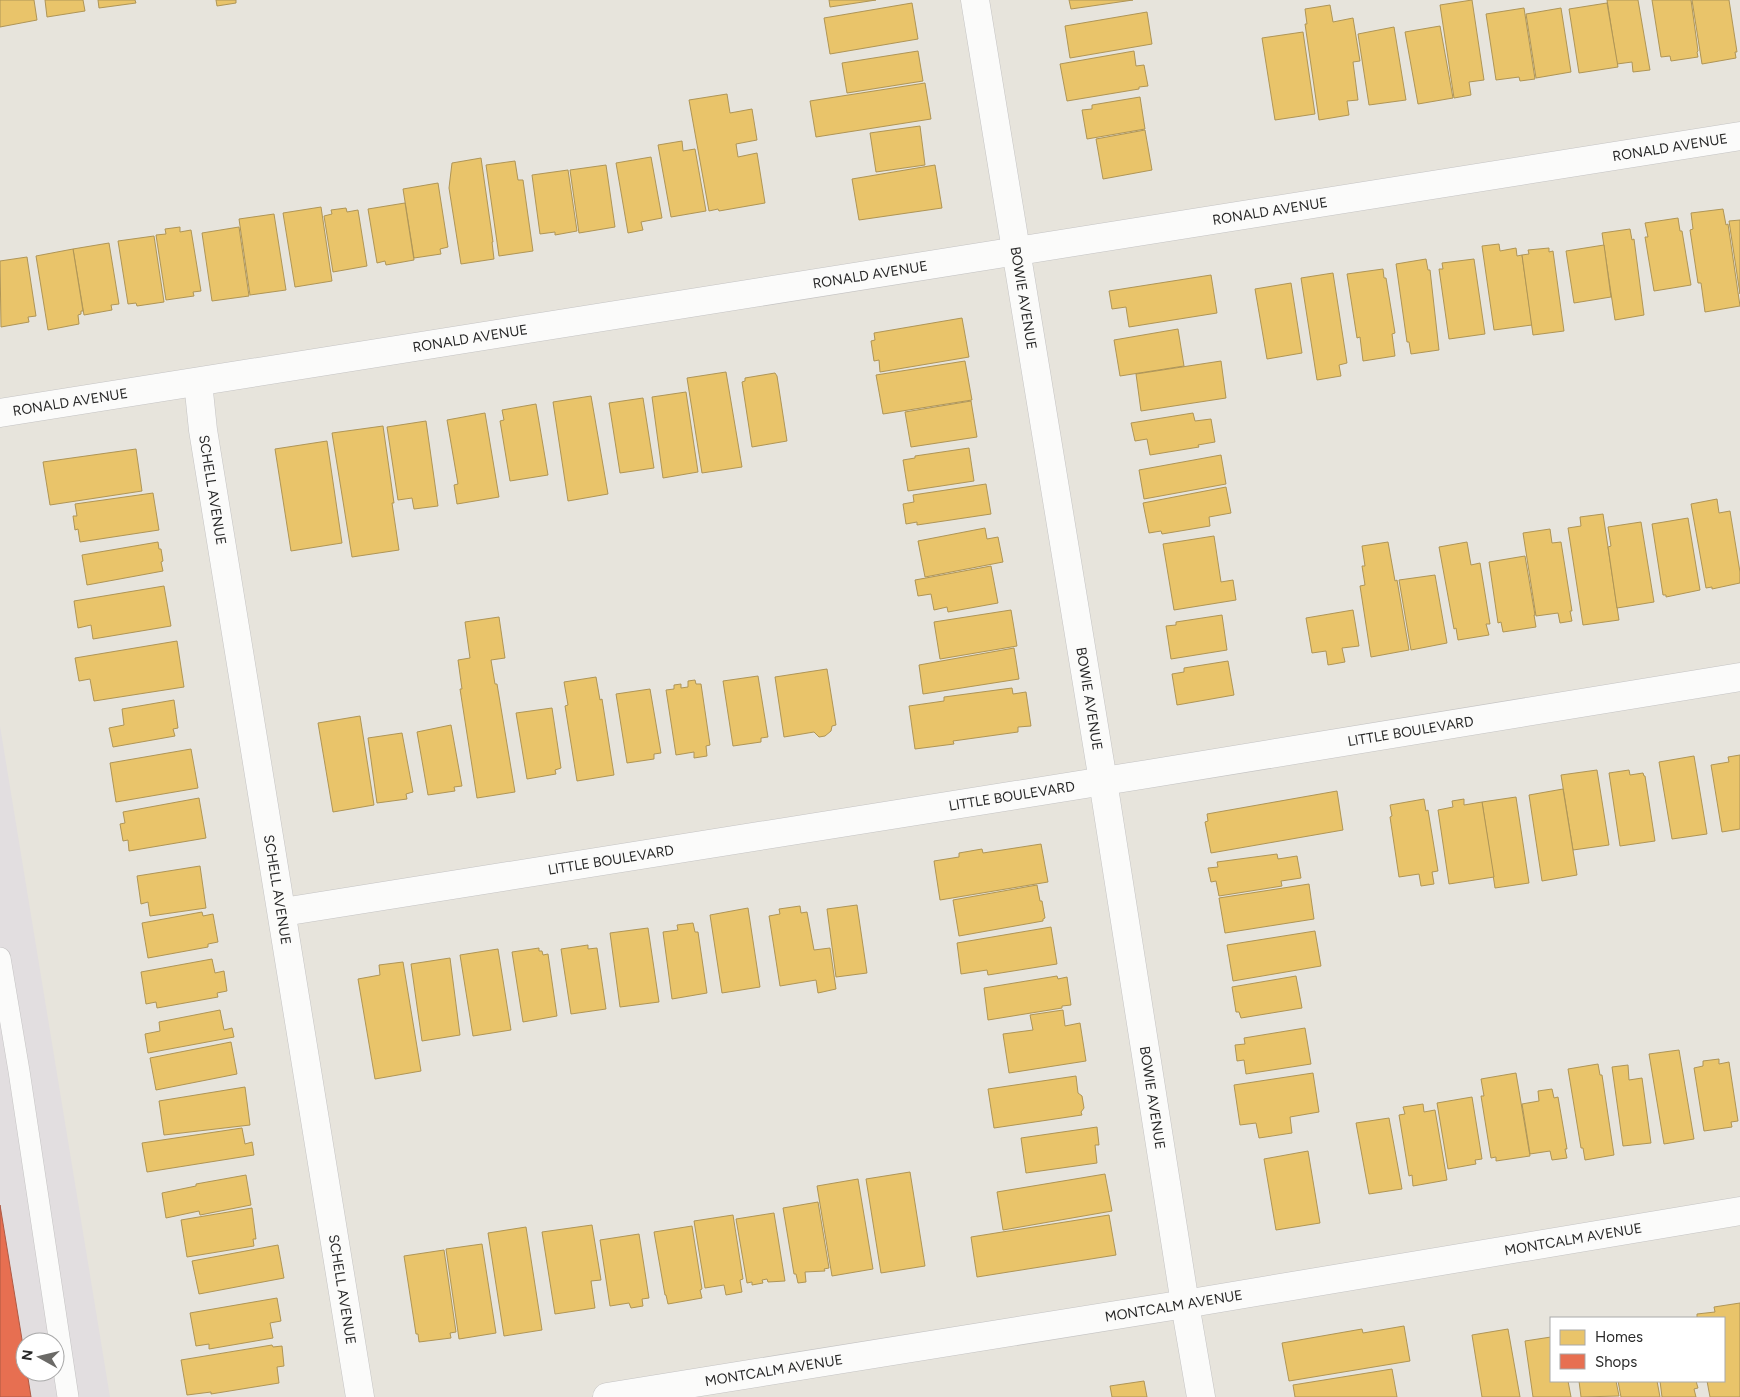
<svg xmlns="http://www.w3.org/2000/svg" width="1740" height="1397" font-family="Figtree,sans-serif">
	<rect width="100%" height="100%" fill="#e7e4dc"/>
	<path fill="#e2dee0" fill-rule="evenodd" d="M0,726L110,1397H0ZM25,1342H55V1372H25Z"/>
	<g fill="#e9c46a" stroke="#af9556">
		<polygon points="0,0 34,0 37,20 0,27"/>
		<polygon points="45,0 83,0 85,11 47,17"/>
		<polygon points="98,0 135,0 136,3 99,8"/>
		<polygon points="216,0 236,0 236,3 217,6"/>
		<polygon points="829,0 876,0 830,7"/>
		<polygon points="1069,0 1133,0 1071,9"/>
		<polygon points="1472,0 1484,80 1469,82 1471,95 1454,98 1440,5"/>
		<polygon points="1607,0 1638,0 1650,70 1633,72 1632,62 1617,64"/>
		<polygon points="1652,0 1691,0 1698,51 1697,52 1698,57 1671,61 1670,56 1661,57"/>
		<polygon points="1692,0 1729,0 1737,52 1735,52 1736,58 1702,64"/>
		<polygon points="912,3 918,39 830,54 824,18"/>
		<polygon points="1607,3 1618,67 1579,73 1569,9"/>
		<polygon points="1330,5 1333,22 1353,18 1360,61 1353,62 1358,100 1347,101 1349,115 1319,120 1305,24 1307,24 1305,9"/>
		<polygon points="1524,8 1535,79 1520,81 1519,77 1496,80 1486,14"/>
		<polygon points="1561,8 1571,72 1536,78 1526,14"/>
		<polygon points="1147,12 1152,44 1070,58 1065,26"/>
		<polygon points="1440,26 1453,98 1418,104 1405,32"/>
		<polygon points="1394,27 1406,100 1369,105 1358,34"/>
		<polygon points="1303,32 1315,114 1275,120 1262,38"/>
		<polygon points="918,51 923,81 847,93 842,63"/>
		<polygon points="1134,51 1136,66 1144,65 1148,86 1139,87 1139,89 1067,101 1060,64"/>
		<polygon points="925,83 931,119 816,137 810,101"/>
		<polygon points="727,94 730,113 752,109 757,140 736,144 738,157 757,153 765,203 719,211 718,209 709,211 689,100"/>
		<polygon points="1140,97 1145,129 1087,139 1082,110 1092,109 1092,105"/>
		<polygon points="920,126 925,165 876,172 870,133"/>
		<polygon points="1145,130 1152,170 1103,179 1096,139"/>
		<polygon points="682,141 683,151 695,149 706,211 671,217 658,145"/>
		<polygon points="651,157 662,218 641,222 643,230 628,233 616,163"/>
		<polygon points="481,158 493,242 492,242 494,259 461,264 449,188 452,163"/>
		<polygon points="515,161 518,180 523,180 533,251 499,256 486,165"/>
		<polygon points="606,165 615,227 579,233 570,170"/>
		<polygon points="935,165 942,208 859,220 852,179"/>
		<polygon points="568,170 577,231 555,235 555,232 540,234 532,175"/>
		<polygon points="438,183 448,247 440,249 441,254 414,258 403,189"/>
		<polygon points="405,203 414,260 386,265 385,261 377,263 368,209"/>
		<polygon points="321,207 332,281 295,287 283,213"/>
		<polygon points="346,208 347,212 358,210 367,266 333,272 324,216 332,214 331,210"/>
		<polygon points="1723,209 1726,225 1728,224 1740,306 1705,312 1701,283 1698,283 1690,230 1693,229 1691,213"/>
		<polygon points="274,214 286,290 250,295 239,219"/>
		<polygon points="1678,218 1680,231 1682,231 1691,285 1654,291 1645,237 1648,237 1645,223"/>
		<polygon points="1740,220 1740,294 1729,221"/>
		<polygon points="180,227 180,232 191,230 201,291 193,292 194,296 166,300 156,235 166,234 165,229"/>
		<polygon points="239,227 249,296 212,301 202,233"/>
		<polygon points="1630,229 1632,240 1634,239 1644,315 1615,320 1602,233"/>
		<polygon points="154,236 164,302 137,306 136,303 128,304 118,241"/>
		<polygon points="109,243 119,304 111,305 112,310 84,315 73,249"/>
		<polygon points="1499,244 1500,251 1516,248 1517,256 1522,255 1532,325 1494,330 1482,246"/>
		<polygon points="1604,245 1611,297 1574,303 1566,251"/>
		<polygon points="1549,248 1549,252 1553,251 1564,331 1533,335 1522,255 1529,254 1528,250"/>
		<polygon points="73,249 83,311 81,311 81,314 78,315 79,324 48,330 36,256"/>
		<polygon points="27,257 36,316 28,317 29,322 1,327 0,261"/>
		<polygon points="1426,259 1428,270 1430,270 1439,350 1411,354 1409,342 1407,342 1396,264"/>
		<polygon points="1474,259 1485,334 1449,339 1439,269 1443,269 1442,263"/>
		<polygon points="1383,269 1384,278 1386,278 1395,333 1392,334 1395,356 1363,361 1360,337 1357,338 1347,274"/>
		<polygon points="1333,273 1347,363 1339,365 1341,376 1317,380 1301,278"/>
		<polygon points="1211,275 1217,313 1129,327 1126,307 1112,309 1109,291"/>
		<polygon points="1291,283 1302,353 1267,359 1255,289"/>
		<polygon points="962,318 969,357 880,372 879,360 874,361 871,341 875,340 874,333"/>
		<polygon points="1178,329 1184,366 1120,376 1114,340"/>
		<polygon points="965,361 972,400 883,414 876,375"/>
		<polygon points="1221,361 1226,398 1141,411 1136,374"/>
		<polygon points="726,372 742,467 702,473 687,378"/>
		<polygon points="775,373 777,376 787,441 752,447 742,382 745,381 745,378"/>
		<polygon points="686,392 698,472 663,478 652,397"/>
		<polygon points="591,396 608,494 568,501 553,402"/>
		<polygon points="643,398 654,468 620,473 609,403"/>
		<polygon points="971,401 977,437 911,447 905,412"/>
		<polygon points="536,404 548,475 510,481 500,421 504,420 502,410"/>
		<polygon points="485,413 499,497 457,504 454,485 458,484 447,420"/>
		<polygon points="1193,413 1195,421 1211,419 1215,442 1198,445 1199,447 1150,455 1147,439 1135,441 1131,423"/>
		<polygon points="426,421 438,506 414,509 412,498 398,500 387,427"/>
		<polygon points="383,426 394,503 392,503 399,550 352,557 332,433"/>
		<polygon points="327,441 342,543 291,551 275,449"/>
		<polygon points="969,448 974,481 908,491 903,460 915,458 915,456"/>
		<polygon points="136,449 142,491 50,505 43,462"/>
		<polygon points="1221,455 1226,484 1144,499 1139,470"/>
		<polygon points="986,484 991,514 917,525 917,522 906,524 903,504 914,502 913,495"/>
		<polygon points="1226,487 1231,513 1209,517 1210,526 1162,534 1161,531 1149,533 1143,503"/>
		<polygon points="153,493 159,530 80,542 78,529 75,530 73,516 77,516 75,504"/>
		<polygon points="1717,499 1719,513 1730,511 1740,572 1740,583 1712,589 1712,587 1706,588 1691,504"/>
		<polygon points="1603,514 1619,620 1583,625 1568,528 1581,526 1580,517"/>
		<polygon points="1688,518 1700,590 1666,597 1666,595 1663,595 1652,524"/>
		<polygon points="1641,522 1654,602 1617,608 1608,547 1611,546 1608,527"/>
		<polygon points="985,528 987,539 998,537 1003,562 925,577 918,541"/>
		<polygon points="1550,529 1552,543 1561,542 1572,611 1570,611 1572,621 1560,623 1558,613 1536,616 1523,533"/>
		<polygon points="1214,536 1221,582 1233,580 1236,600 1174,610 1163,544"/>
		<polygon points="158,542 159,549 161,549 163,561 161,562 163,571 87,585 82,555"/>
		<polygon points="1388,542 1395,581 1397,580 1409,650 1371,657 1360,586 1365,585 1362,566 1365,566 1362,546"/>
		<polygon points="1467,542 1471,565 1480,563 1490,624 1486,624 1489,635 1458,640 1456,628 1454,629 1439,547"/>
		<polygon points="1525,556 1535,615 1534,615 1536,627 1503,632 1501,622 1498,623 1489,562"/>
		<polygon points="991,566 998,603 948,612 947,607 934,610 931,594 918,596 915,580"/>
		<polygon points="1435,575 1447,643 1411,650 1399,580"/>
		<polygon points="164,586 171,626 93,639 91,625 78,628 74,601"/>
		<polygon points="1011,610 1017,646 940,659 934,622"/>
		<polygon points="1353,610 1359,646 1342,648 1345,662 1328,665 1326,651 1312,653 1306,618"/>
		<polygon points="1222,615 1227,650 1171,659 1166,626 1176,625 1176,622"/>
		<polygon points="499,617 505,658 491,660 495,684 497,684 515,792 477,798 460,689 462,689 458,660 470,658 465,622"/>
		<polygon points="177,641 184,687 94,701 90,679 79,681 75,658"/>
		<polygon points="1014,648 1019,679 923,694 919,665"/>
		<polygon points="1228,661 1234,695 1177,705 1172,674 1184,672 1184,668"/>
		<polygon points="827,669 836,725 832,726 831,731 825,736 819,737 814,732 784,737 775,677"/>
		<polygon points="758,676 768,737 761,738 761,742 733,746 723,681"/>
		<polygon points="596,677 600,700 602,699 614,775 577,781 565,706 568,705 564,682"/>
		<polygon points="695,680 696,684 701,684 710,745 706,746 707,756 694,758 694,752 676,755 666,690 674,689 674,685 681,684 681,688 688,687 688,681"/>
		<polygon points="1012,688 1013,694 1026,692 1031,726 1018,727 1018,732 953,741 954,744 915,749 909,706 944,701 944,697"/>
		<polygon points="650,689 661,753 654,754 654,759 627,763 616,694"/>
		<polygon points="174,700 178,728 173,729 175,736 113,747 109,728 124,725 122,709"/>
		<polygon points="552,708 561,768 555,770 556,774 527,779 516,713"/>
		<polygon points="360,716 374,805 333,812 318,723"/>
		<polygon points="451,725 462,786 454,787 455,791 428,795 417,732"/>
		<polygon points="402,733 413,792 406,794 407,799 377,803 368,738"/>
		<polygon points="191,749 198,788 116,802 110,763"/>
		<polygon points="1740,755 1740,829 1722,832 1711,765 1729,762 1728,757"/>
		<polygon points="1694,756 1707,834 1672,839 1659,762"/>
		<polygon points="1597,770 1609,845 1573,850 1561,775"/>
		<polygon points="1629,770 1630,775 1643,773 1644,776 1645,776 1655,841 1620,846 1609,773"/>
		<polygon points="1563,789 1577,875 1542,881 1529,795"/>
		<polygon points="1337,791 1343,830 1211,853 1205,822 1208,821 1207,814"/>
		<polygon points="1516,797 1529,883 1495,888 1482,802"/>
		<polygon points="199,798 206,838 129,851 128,840 123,841 120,824 125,823 123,812"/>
		<polygon points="1424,799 1426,811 1428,810 1438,871 1432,872 1434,884 1421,886 1419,874 1399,877 1390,817 1392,816 1390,805"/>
		<polygon points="1464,799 1464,805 1482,802 1494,877 1449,884 1438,810 1453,807 1452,801"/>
		<polygon points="1041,844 1048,882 940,900 934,861 959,857 959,853 982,849 983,853"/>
		<polygon points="1277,854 1278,859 1297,856 1301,878 1281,881 1282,886 1219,896 1216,881 1211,882 1208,868 1218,867 1217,862"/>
		<polygon points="200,866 206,908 150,916 148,902 141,904 137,876"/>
		<polygon points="1309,884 1314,919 1225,933 1219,898"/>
		<polygon points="1037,885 1040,901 1042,901 1045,918 1043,919 1043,921 959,936 953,900"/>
		<polygon points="857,905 867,973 836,977 827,909"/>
		<polygon points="800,906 801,913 807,912 814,950 830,948 836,989 818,993 816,980 780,986 769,916 780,914 779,909"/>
		<polygon points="748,908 760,987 722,993 710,915"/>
		<polygon points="202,912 203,916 213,914 218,942 208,944 208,947 148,958 142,923"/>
		<polygon points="693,923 695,932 698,932 707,993 672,999 663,932 678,930 677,925"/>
		<polygon points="1051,927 1057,964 988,975 987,970 961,974 957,943"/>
		<polygon points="648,928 659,1002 620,1007 610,933"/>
		<polygon points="1315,931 1321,966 1233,981 1227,945"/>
		<polygon points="588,945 588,949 597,948 606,1009 571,1014 561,949"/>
		<polygon points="539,948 539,951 542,951 543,955 548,954 557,1016 523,1022 512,952"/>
		<polygon points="498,949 511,1030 473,1036 460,955"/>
		<polygon points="450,958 460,1035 422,1041 411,964"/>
		<polygon points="212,959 215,973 224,971 227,991 217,993 218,997 157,1008 156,1002 146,1004 141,972"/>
		<polygon points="403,962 421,1071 375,1079 358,979 380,975 379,965"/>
		<polygon points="1057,976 1058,979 1067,977 1071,1005 1062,1006 1062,1008 988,1020 984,988"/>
		<polygon points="1296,976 1302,1008 1241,1018 1239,1012 1236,1012 1232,987"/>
		<polygon points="220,1010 224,1030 232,1028 234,1037 148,1053 145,1034 160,1031 159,1022"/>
		<polygon points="1063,1010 1065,1026 1080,1023 1086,1061 1009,1073 1003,1034 1033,1030 1030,1015"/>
		<polygon points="1305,1028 1311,1064 1246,1074 1244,1060 1237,1061 1235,1045 1245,1044 1244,1038"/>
		<polygon points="231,1042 237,1074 156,1090 150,1058"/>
		<polygon points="1679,1050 1694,1139 1664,1144 1649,1054"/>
		<polygon points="1719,1059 1719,1064 1729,1062 1738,1121 1731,1122 1732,1127 1704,1131 1694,1068 1703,1066 1703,1061"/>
		<polygon points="1598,1064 1600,1075 1602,1075 1614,1155 1585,1160 1583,1148 1581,1148 1568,1069"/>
		<polygon points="1628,1065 1629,1080 1642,1078 1651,1143 1623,1146 1612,1067"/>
		<polygon points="1313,1073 1319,1112 1290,1117 1292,1133 1259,1138 1256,1123 1240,1125 1234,1085"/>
		<polygon points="1516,1073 1530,1156 1496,1161 1496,1157 1491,1158 1481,1096 1484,1096 1481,1079"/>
		<polygon points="1076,1076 1078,1093 1082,1096 1084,1108 1081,1112 1082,1115 994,1128 988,1089"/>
		<polygon points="245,1087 250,1125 164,1135 159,1101"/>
		<polygon points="1552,1089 1554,1098 1558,1097 1567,1149 1565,1149 1567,1158 1552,1160 1550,1151 1530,1154 1522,1104 1539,1101 1538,1091"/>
		<polygon points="1472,1097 1482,1159 1475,1160 1476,1164 1448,1169 1437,1103"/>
		<polygon points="1423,1104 1424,1112 1435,1110 1447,1180 1413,1186 1412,1175 1409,1176 1399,1115 1405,1114 1403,1107"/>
		<polygon points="1389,1118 1402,1189 1369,1194 1356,1123"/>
		<polygon points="1097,1127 1099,1145 1095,1145 1097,1163 1026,1173 1021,1138"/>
		<polygon points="242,1128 245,1144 252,1142 254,1155 147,1172 142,1143"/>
		<polygon points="1308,1151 1320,1223 1276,1230 1264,1159"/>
		<polygon points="910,1172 925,1266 881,1273 866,1179"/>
		<polygon points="1105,1174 1112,1211 1003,1230 997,1192"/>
		<polygon points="246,1175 251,1205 200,1215 199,1211 166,1218 162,1193 196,1186 196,1184"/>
		<polygon points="858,1179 873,1269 832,1276 817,1186"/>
		<polygon points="818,1202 829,1268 824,1269 825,1271 805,1272 806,1282 798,1283 796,1274 794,1274 783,1208"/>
		<polygon points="252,1208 256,1239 253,1239 254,1246 187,1257 181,1220"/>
		<polygon points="774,1213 785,1281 768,1282 767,1279 762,1280 763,1283 752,1285 752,1282 747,1283 736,1219"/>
		<polygon points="733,1215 743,1279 740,1280 742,1292 726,1295 724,1285 705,1288 694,1221"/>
		<polygon points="1109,1215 1116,1255 977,1277 971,1237"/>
		<polygon points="592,1225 601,1280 591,1281 595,1308 555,1314 542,1232"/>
		<polygon points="692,1226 702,1289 700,1290 702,1298 668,1304 666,1295 665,1295 654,1232"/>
		<polygon points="526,1227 542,1330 504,1336 488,1233"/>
		<polygon points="639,1234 649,1298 642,1299 643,1306 631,1308 629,1303 610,1306 600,1240"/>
		<polygon points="482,1244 496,1333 459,1339 446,1249"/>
		<polygon points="278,1245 284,1278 199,1294 192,1261"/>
		<polygon points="444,1250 456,1332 450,1333 451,1338 419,1342 418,1334 416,1334 404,1256"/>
		<polygon points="277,1298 281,1321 270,1323 273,1338 209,1349 209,1344 196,1346 190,1313"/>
		<polygon points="1740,1303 1740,1397 1710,1397 1707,1381 1724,1381 1724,1318 1697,1318 1697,1314 1715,1312 1714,1307"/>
		<polygon points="1404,1326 1410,1361 1289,1381 1282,1343 1362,1329 1363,1333"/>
		<polygon points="1508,1329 1520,1397 1482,1397 1472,1335"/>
		<polygon points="1551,1337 1551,1381 1568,1381 1571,1397 1533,1397 1525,1341"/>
		<polygon points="272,1345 273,1347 282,1346 284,1366 277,1367 279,1383 211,1394 211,1392 187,1395 181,1360"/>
		<polygon points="1392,1369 1397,1397 1295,1397 1293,1385"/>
		<polygon points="1144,1381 1147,1397 1112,1397 1110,1386"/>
		<polygon points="1579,1381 1616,1381 1619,1396 1581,1397"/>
		<polygon points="1618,1381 1657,1381 1660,1397 1621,1397"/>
		<polygon points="1660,1381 1696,1381 1698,1388 1694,1389 1696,1397 1662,1397"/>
	</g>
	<polygon fill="#e76f51" stroke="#ae5a45" points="0,1205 25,1358 25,1372 27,1372 31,1397 0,1397"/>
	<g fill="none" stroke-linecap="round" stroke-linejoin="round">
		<defs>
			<polyline id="service" points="0,958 19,1071 68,1397"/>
			<g id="minor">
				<path id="s1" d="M975,0L1103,781L1185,1304L1201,1397"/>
				<path id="s2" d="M198,382L203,430L360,1397"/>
				<path id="s3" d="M0,413L1740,136"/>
				<path id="s4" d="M283,912L1148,774L1740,677"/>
				<path id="s5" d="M607,1397L1185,1304L1740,1211"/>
			</g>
		</defs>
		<use href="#service" stroke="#c4c3c3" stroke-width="22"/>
		<use href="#minor" stroke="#c4c3c3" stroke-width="29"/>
		<use href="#service" stroke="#fbfbfa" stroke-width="21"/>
		<use href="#minor" stroke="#fbfbfa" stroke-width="28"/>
	</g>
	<g text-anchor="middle" stroke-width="5" stroke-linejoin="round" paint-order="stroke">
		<g font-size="14" fill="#282828" stroke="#fff">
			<text dy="5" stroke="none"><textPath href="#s3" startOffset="1691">RONALD AVENUE</textPath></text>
			<text dy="5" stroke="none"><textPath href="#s3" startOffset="1286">RONALD AVENUE</textPath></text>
			<text dy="5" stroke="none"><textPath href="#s3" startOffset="881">RONALD AVENUE</textPath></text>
			<text dy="5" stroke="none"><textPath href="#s1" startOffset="302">BOWIE AVENUE</textPath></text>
			<text dy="5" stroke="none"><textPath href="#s3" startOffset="476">RONALD AVENUE</textPath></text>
			<text dy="5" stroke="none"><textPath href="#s3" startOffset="71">RONALD AVENUE</textPath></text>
			<text dy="5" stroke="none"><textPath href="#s2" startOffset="109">SCHELL AVENUE</textPath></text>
			<text dy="5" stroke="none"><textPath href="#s1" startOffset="708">BOWIE AVENUE</textPath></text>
			<text dy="5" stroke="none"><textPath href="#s4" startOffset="1142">LITTLE BOULEVARD</textPath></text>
			<text dy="5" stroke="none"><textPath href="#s4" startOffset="738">LITTLE BOULEVARD</textPath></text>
			<text dy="5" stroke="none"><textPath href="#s4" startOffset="332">LITTLE BOULEVARD</textPath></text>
			<text dy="5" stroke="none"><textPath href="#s2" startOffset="514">SCHELL AVENUE</textPath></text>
			<text dy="5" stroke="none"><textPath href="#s1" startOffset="1112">BOWIE AVENUE</textPath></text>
			<text dy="5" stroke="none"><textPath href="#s5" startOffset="979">MONTCALM AVENUE</textPath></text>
			<text dy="5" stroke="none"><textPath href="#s2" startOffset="919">SCHELL AVENUE</textPath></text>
			<text dy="5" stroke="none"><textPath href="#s5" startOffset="574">MONTCALM AVENUE</textPath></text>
			<text dy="5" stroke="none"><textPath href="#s5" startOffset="169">MONTCALM AVENUE</textPath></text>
		</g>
	</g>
	<rect x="1550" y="1317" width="175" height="65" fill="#ffffff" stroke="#a9a9a9"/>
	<rect x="1560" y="1330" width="25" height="15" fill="#e9c46a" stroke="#a9a9a9"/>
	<text x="1595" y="1342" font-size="15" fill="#282828">Homes</text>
	<rect x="1560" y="1354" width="25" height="15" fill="#e76f51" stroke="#a9a9a9"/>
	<text x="1595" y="1367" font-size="15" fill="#282828">Shops</text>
	<g transform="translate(40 1357) rotate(278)"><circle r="24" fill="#ffffff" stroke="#a9a9a9"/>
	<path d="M0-4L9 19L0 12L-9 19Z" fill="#6b6a67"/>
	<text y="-8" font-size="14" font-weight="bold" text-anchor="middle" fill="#282828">N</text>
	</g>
</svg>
